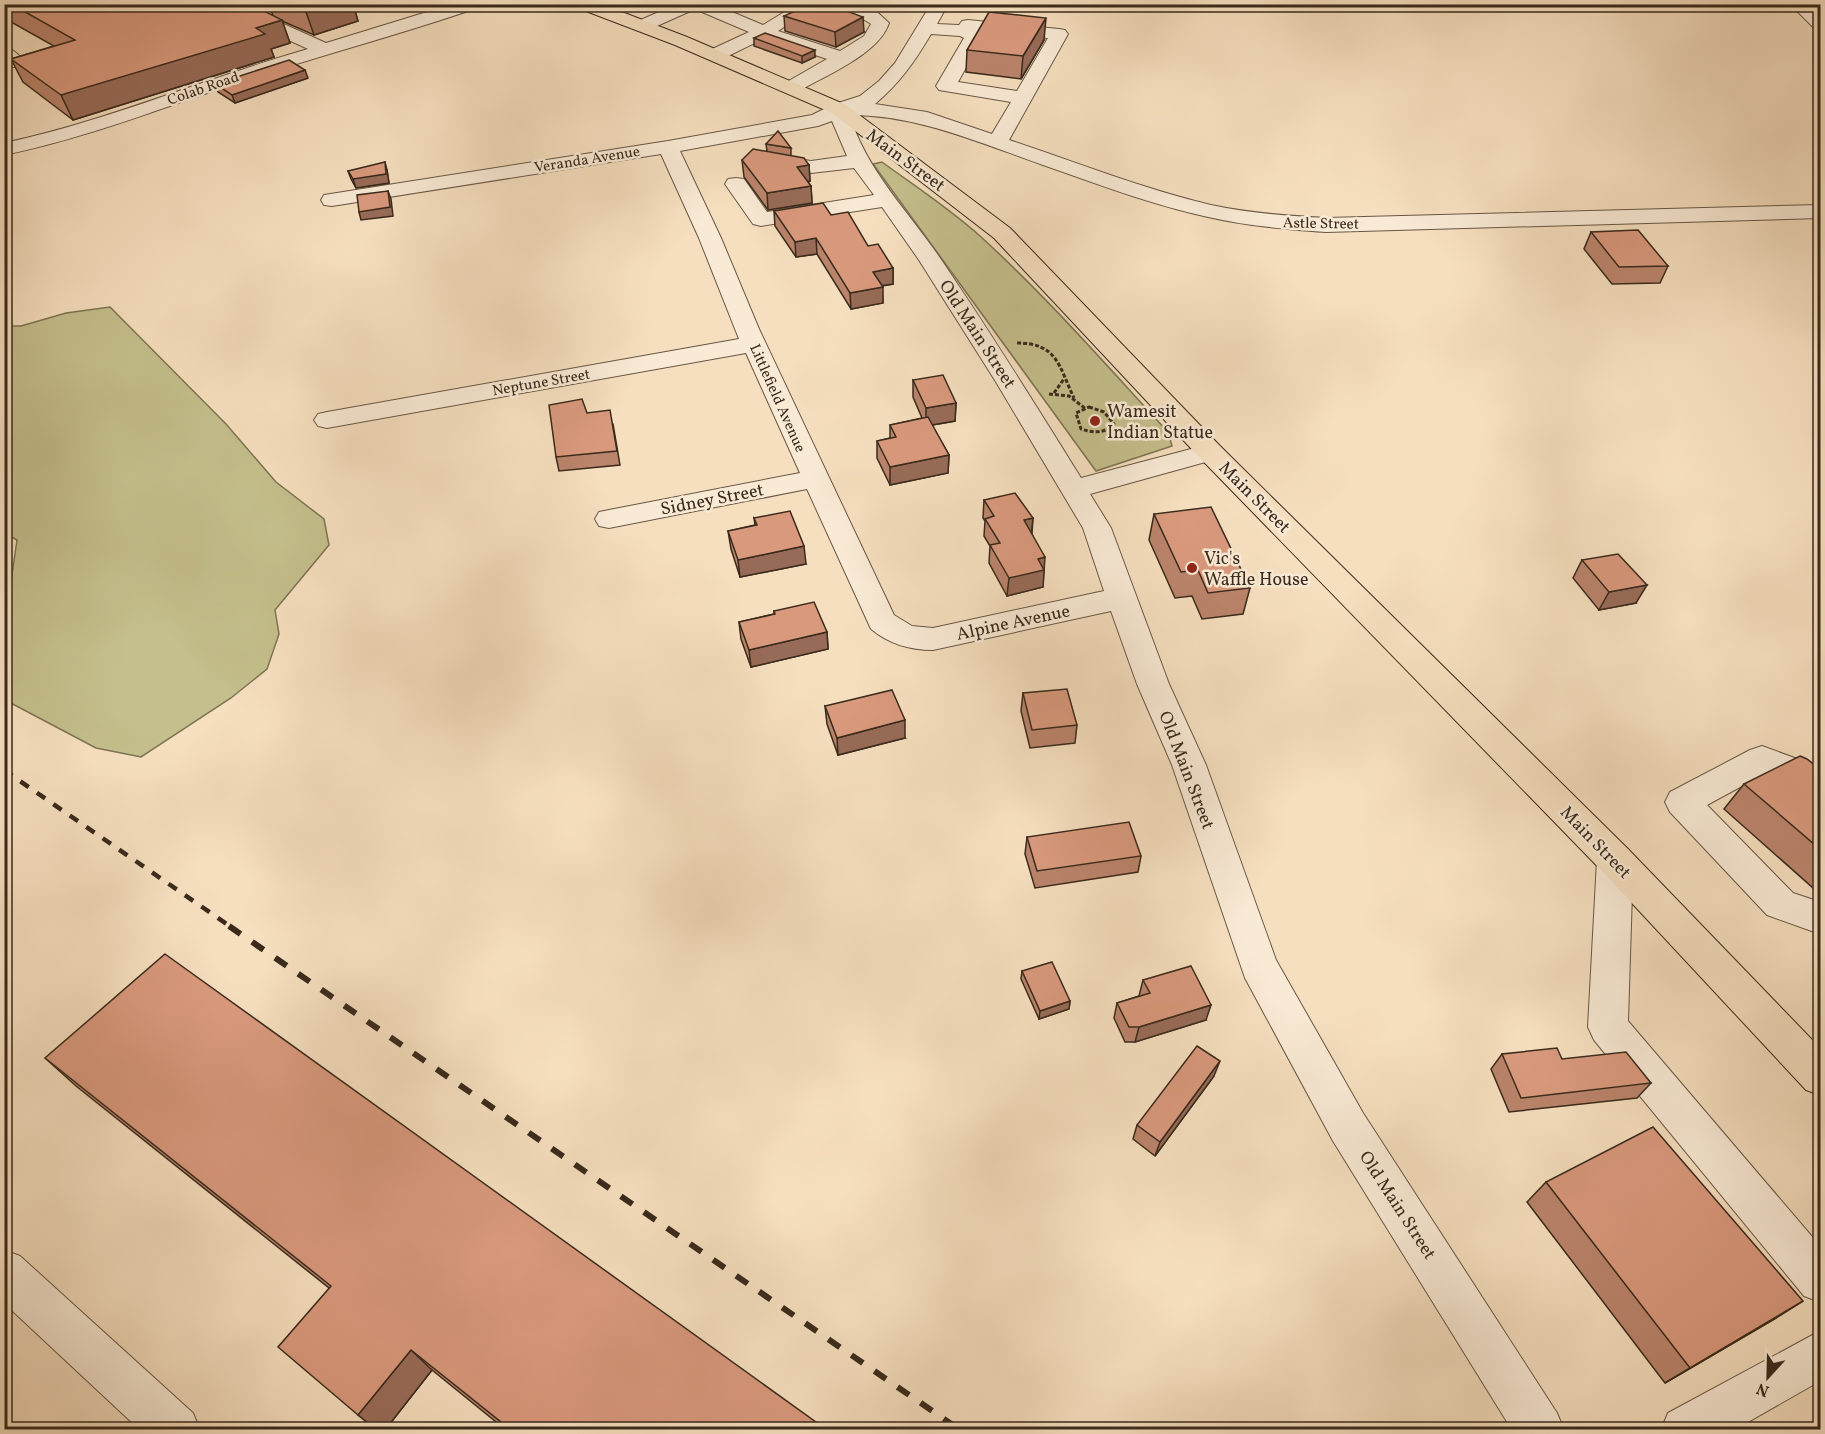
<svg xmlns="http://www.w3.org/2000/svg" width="1825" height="1434" font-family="Vollkorn,serif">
	<rect width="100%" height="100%" fill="#f6dfbf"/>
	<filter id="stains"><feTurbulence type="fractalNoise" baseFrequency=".00333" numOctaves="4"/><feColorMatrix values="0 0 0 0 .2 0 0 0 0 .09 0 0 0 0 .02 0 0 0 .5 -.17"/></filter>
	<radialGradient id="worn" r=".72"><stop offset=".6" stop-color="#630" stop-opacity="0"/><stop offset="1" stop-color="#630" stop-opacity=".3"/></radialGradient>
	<g fill="#c4bf8c" stroke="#7e7454" stroke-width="1.5">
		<path d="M882,162C915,186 950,209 980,236C1047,297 1107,366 1168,432L1172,446L1096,471L873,164Z"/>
		<polygon points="110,307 226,424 276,482 324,519 329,545 275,610 279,634 267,669 231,698 141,757 96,748 5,700 5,623 17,540 5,533 5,326 21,326 66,313"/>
	</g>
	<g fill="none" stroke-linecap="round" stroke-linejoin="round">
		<defs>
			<g id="minor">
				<path d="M266,4H292L290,8L268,17L326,43L453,4H479L477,8C399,35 321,55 243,81C164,107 87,138 4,155V143C108,121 206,78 308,49L254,24L249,13L252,9Z"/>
				<path d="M677,4H713L763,25L786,11L805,4H860L877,12L889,23C879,54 826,75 799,91H785L782,87L785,83L827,59L765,38L722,59H708L706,55L708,51L749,32L695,9L648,30H636L633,26L636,22ZM840,11L855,14L871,24L864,36L840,51L778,31C798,17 816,11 840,11Z"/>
				<path d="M931,4H948L937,24L959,25L962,21L968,20L1059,29L1065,30L1068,34L1009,140C1076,162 1143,189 1211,205C1249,213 1287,216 1326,218L1820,205V218L1326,232C1286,229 1247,226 1208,217C1152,205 1098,184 1043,165C980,143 918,115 850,115C864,167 910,214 940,258C989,330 1035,404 1081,478L1210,444L1220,446L1224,452L1220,458L1090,494L1111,528L1169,684L1206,765L1276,960L1363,1113L1557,1413L1564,1430H1512L1333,1141L1245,978L1172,765L1137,684L1111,611L933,650C910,650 889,644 871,629L807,489L609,528L599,526L595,519L599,512L609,510L800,473L746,353L327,428L318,426L314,420L318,414L327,412L739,339L699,238L661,154L332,206L324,205L321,200L324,195L668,141L812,115L832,105L860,96L879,81L895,63ZM978,31L1048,38L1017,91L958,82L983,37ZM931,34L960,36L964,38L936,86L939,90L1011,102L992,134L927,112L875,104C900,83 915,61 931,34ZM832,121L847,156L811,161L766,154L759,156L756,160L759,164L766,166L811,173L854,168L874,195L767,212L744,179L736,178L728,179L725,184L753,224L761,226L882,207L919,260L996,382L1083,528L1104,591L933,628L912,626L894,615L759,329L721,238L680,151L818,126Z"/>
				<polygon points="1790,4 1809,4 1820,15 1820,29 1814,28"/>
				<polygon points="4,47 10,48 28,63 26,67 12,67 4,61"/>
				<polygon points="1762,746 1811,764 1820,772 1820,806 1808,802 1787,782 1764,774 1707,805 1793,893 1820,902 1820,934 1767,915 1670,812 1665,802 1670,792 1750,750"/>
				<polygon points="1615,845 1628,849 1633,860 1628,1021 1820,1246 1820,1302 1804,1296 1594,1040 1588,1027 1597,860 1602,849"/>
				<polygon points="4,1250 20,1256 193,1413 200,1430 140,1430 4,1303"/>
				<polygon points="1820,1331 1820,1381 1734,1430 1661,1430 1668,1413"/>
			</g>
			<polygon id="major" points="576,4 601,4 687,37 846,105 1010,228 1220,446 1628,849 1820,1048 1820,1095 1806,1090 1602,871 1200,458 994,238 832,113 675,45 578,8"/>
		</defs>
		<use href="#minor" stroke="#685745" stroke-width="2"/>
		<use href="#major" stroke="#392a1c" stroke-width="2"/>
		<g stroke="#392a1c" stroke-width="3" stroke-dasharray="4 2" stroke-linecap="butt">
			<path d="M1017,343C1058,343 1059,367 1074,398"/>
			<polyline points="1054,393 1064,379"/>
			<polyline points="1049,394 1069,396 1086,409"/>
			<path d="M1089,407L1104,412L1114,424C1104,434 1093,433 1081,429L1076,413Z"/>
		</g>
		<use href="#minor" fill="#f9ead5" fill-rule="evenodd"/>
		<use href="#major" fill="#f6dfbf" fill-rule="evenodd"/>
		<polyline stroke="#392a1c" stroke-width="4.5" stroke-dasharray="10 10" stroke-linecap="butt" points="4,770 231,927"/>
		<polyline stroke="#392a1c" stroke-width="6" stroke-dasharray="14 14" stroke-linecap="butt" points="229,926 960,1430"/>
	</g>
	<g fill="#bb846c" stroke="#392a1c" stroke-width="1.5">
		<polygon points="4,4 250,4 273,16 269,4 353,4 358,21 314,35 282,21 290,43 271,49 274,57 73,120 23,82 11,59 54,46 4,18"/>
		<polygon points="784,16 864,32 836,47 785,31"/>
		<polygon points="754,38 815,57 802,63 754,46"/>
		<polygon points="1044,40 1021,79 966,72 967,50"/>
		<polygon points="308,78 235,103 218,92 215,84"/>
		<polygon points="766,144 791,148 791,156 809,165 810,181 808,182 811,186 812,203 768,210 744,177 742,160 767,151"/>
		<polygon points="387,170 389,183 356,188 351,179 348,171"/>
		<polygon points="774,211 831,215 893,268 893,284 882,286 883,303 851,309 817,254 796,257 775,226"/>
		<polygon points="1591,232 1668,266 1660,283 1612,284 1584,249"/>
		<polygon points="913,380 956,403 955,421 932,425 949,455 948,473 890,485 877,458 877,441 890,438 890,425 922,418 913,397"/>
		<polygon points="587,413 613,424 620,465 559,471 556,457"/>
		<polygon points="984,500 1033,518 1032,534 1044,569 1043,587 1007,596 989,563 990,546 984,536 985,521 983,518"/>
		<polygon points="1154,514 1250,588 1243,614 1202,619 1192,596 1175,598 1149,540"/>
		<polygon points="754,518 806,564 740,577 731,549 728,531 755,525"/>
		<polygon points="1582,560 1636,603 1599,610 1573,578"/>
		<polygon points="774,611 827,632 828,649 751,667 741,639 739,622 774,614"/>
		<polygon points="1023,693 1077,725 1075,743 1030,748 1021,711"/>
		<polygon points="825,706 905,738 838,755 827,724"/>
		<polygon points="1821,770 1821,895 1724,809 1744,784"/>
		<polygon points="1027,837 1141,856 1138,872 1035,888 1025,854"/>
		<polygon points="1022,971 1070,1001 1069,1009 1039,1019 1021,979"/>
		<polygon points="1143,980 1206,1020 1135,1042 1125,1042 1114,1018 1117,1003 1139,996"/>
		<polygon points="1502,1054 1562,1059 1651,1083 1637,1098 1509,1112 1491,1069"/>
		<polygon points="45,1058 827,1430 506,1430 432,1370 385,1430 377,1430 358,1415 329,1288 76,1086"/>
		<polygon points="1214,1076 1155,1156 1133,1139 1137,1125"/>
		<polygon points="1546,1182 1776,1318 1665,1383 1527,1202"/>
	</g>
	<g fill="#986b58" stroke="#392a1c" stroke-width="1.5">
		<polygon points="310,4 353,4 358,21 314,35 304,6"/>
		<polygon points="863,17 864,32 836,47 835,32"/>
		<polygon points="1046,18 1044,40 1021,79 1023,56"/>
		<polygon points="282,20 290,43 271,49 274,57 73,120 61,95 256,28"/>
		<polygon points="815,50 815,57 802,63 802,56"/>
		<polygon points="305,70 308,78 235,103 232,95"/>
		<polygon points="385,162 387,170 389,183 356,188 353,179"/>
		<polygon points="809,165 810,181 798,183 797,167"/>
		<polygon points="811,186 812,203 768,210 767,193"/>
		<polygon points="388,191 391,199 393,216 361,220 359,212"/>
		<polygon points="816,238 817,254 796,257 795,242"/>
		<polygon points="893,268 893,284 873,287 873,272"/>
		<polygon points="883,287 883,303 851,309 850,293"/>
		<polygon points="956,403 955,421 926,426 926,408"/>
		<polygon points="949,455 948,473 890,485 890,467"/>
		<polygon points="1033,518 1031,535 1024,520"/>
		<polygon points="804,546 806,564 740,577 738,560"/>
		<polygon points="1045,557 1043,587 1007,596 1009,578 1038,559"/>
		<polygon points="1647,585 1636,603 1599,610 1609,592"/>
		<polygon points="827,632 828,649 751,667 749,650"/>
		<polygon points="905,720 905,738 838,755 837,738"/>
		<polygon points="1070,1001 1069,1009 1039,1019 1040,1011"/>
		<polygon points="1211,1005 1206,1020 1135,1042 1139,1027"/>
		<polygon points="1220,1061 1214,1076 1155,1156 1160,1142"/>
		<polygon points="1803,1301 1776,1318 1665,1383 1690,1368"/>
		<polygon points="411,1350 432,1370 385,1430 377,1430 358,1415"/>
	</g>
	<g fill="#d9997d" stroke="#392a1c" stroke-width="1.5">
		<polygon points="11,4 250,4 282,20 256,28 265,34 61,95 11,59 75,40"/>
		<polygon points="810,4 828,4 863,17 835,32 784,16"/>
		<polygon points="989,12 1046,18 1023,56 967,50"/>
		<polygon points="765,33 815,50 802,56 754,38"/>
		<polygon points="289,60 305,70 232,95 215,84"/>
		<polygon points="778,131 791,148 766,144"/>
		<polygon points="753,149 804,158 809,165 797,167 811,186 767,193 742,160"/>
		<polygon points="385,162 386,174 353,179 348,171"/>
		<polygon points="388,191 390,207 359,212 357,195"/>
		<polygon points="823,203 831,215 848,212 868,246 878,244 893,268 873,272 883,287 850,293 816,238 795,242 774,211"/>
		<polygon points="1638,230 1668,266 1619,267 1591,232"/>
		<polygon points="943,375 956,403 926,408 913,380"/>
		<polygon points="582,399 587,413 610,410 617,451 556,457 549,405"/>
		<polygon points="928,417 949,455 890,467 877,441 896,437 890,425"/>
		<polygon points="1015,493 1033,518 1024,520 1045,557 1038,559 1044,570 1009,578 990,545 1000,543 985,519 994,516 984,500"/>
		<polygon points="1211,507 1250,588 1208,593 1198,570 1181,572 1154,514"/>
		<polygon points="790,511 804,546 738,560 728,531 757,525 754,518"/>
		<polygon points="1618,554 1647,585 1609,592 1582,560"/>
		<polygon points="814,602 827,632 749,650 739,622 775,614 774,611"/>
		<polygon points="1067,689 1077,725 1032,730 1023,693"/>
		<polygon points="892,690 905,720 837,738 825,706"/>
		<polygon points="1800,756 1807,759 1821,770 1821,850 1744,784"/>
		<polygon points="1129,822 1141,856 1037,871 1027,837"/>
		<polygon points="165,954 827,1430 511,1430 411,1350 358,1415 278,1347 331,1286 45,1058"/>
		<polygon points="1052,962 1070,1001 1040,1011 1022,971"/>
		<polygon points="1191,966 1211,1005 1139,1027 1129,1027 1117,1003 1150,993 1143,980"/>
		<polygon points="1197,1046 1220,1061 1160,1142 1137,1125"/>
		<polygon points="1557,1048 1562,1059 1626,1052 1651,1083 1521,1098 1502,1054"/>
		<polygon points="1653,1127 1803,1301 1690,1368 1546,1182"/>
	</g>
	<g fill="#8f2418" stroke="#f9ead5" stroke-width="2">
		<circle cx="1095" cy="421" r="6"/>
		<circle cx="1192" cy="568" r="6"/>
	</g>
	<g text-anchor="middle" stroke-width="5" stroke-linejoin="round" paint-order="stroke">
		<g font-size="15" fill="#392a1c" stroke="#f9ead5">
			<text transform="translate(203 88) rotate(-19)" y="5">Colab Road</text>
			<text transform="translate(587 159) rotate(-9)" y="5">Veranda Avenue</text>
			<text transform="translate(1321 223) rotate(1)" y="5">Astle Street</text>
			<text transform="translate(541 382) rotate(-10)" y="5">Neptune Street</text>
			<text transform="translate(778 398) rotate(66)" y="5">Littlefield Avenue</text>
		</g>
		<g font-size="18" fill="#392a1c" stroke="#f9ead5">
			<text transform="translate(906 160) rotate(36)" y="6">Main Street</text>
			<text transform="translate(978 334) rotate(57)" y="6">Old Main Street</text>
			<text transform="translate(1255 497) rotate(45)" y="6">Main Street</text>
			<text transform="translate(712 499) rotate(-11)" y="6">Sidney Street</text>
			<text transform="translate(1013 622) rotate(-12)" y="6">Alpine Avenue</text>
			<text transform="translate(1187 770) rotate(69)" y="6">Old Main Street</text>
			<text transform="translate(1596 842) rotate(46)" y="6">Main Street</text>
			<text transform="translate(1398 1205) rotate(57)" y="6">Old Main Street</text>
		</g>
		<g font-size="18" fill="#392a1c" stroke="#f9ead5" text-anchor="start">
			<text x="1107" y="417">Wamesit<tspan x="1107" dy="21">Indian Statue</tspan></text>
			<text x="1204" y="564">Vic's<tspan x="1204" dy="21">Waffle House</tspan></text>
		</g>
	</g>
	<rect width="1825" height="1434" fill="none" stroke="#f6dfbf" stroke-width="24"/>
	<rect x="6" y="6" width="1813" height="1422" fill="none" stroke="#392a1c" stroke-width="3"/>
	<rect x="12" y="12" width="1801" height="1410" fill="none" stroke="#392a1c" stroke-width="1.5"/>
	<g transform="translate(1768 1377) rotate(202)" stroke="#f9ead5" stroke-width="4.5" paint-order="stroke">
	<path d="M0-4.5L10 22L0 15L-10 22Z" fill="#392a1c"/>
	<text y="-9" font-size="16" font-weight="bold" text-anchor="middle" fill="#392a1c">N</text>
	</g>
	<rect width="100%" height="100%" filter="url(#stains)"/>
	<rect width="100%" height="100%" fill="url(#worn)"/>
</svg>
